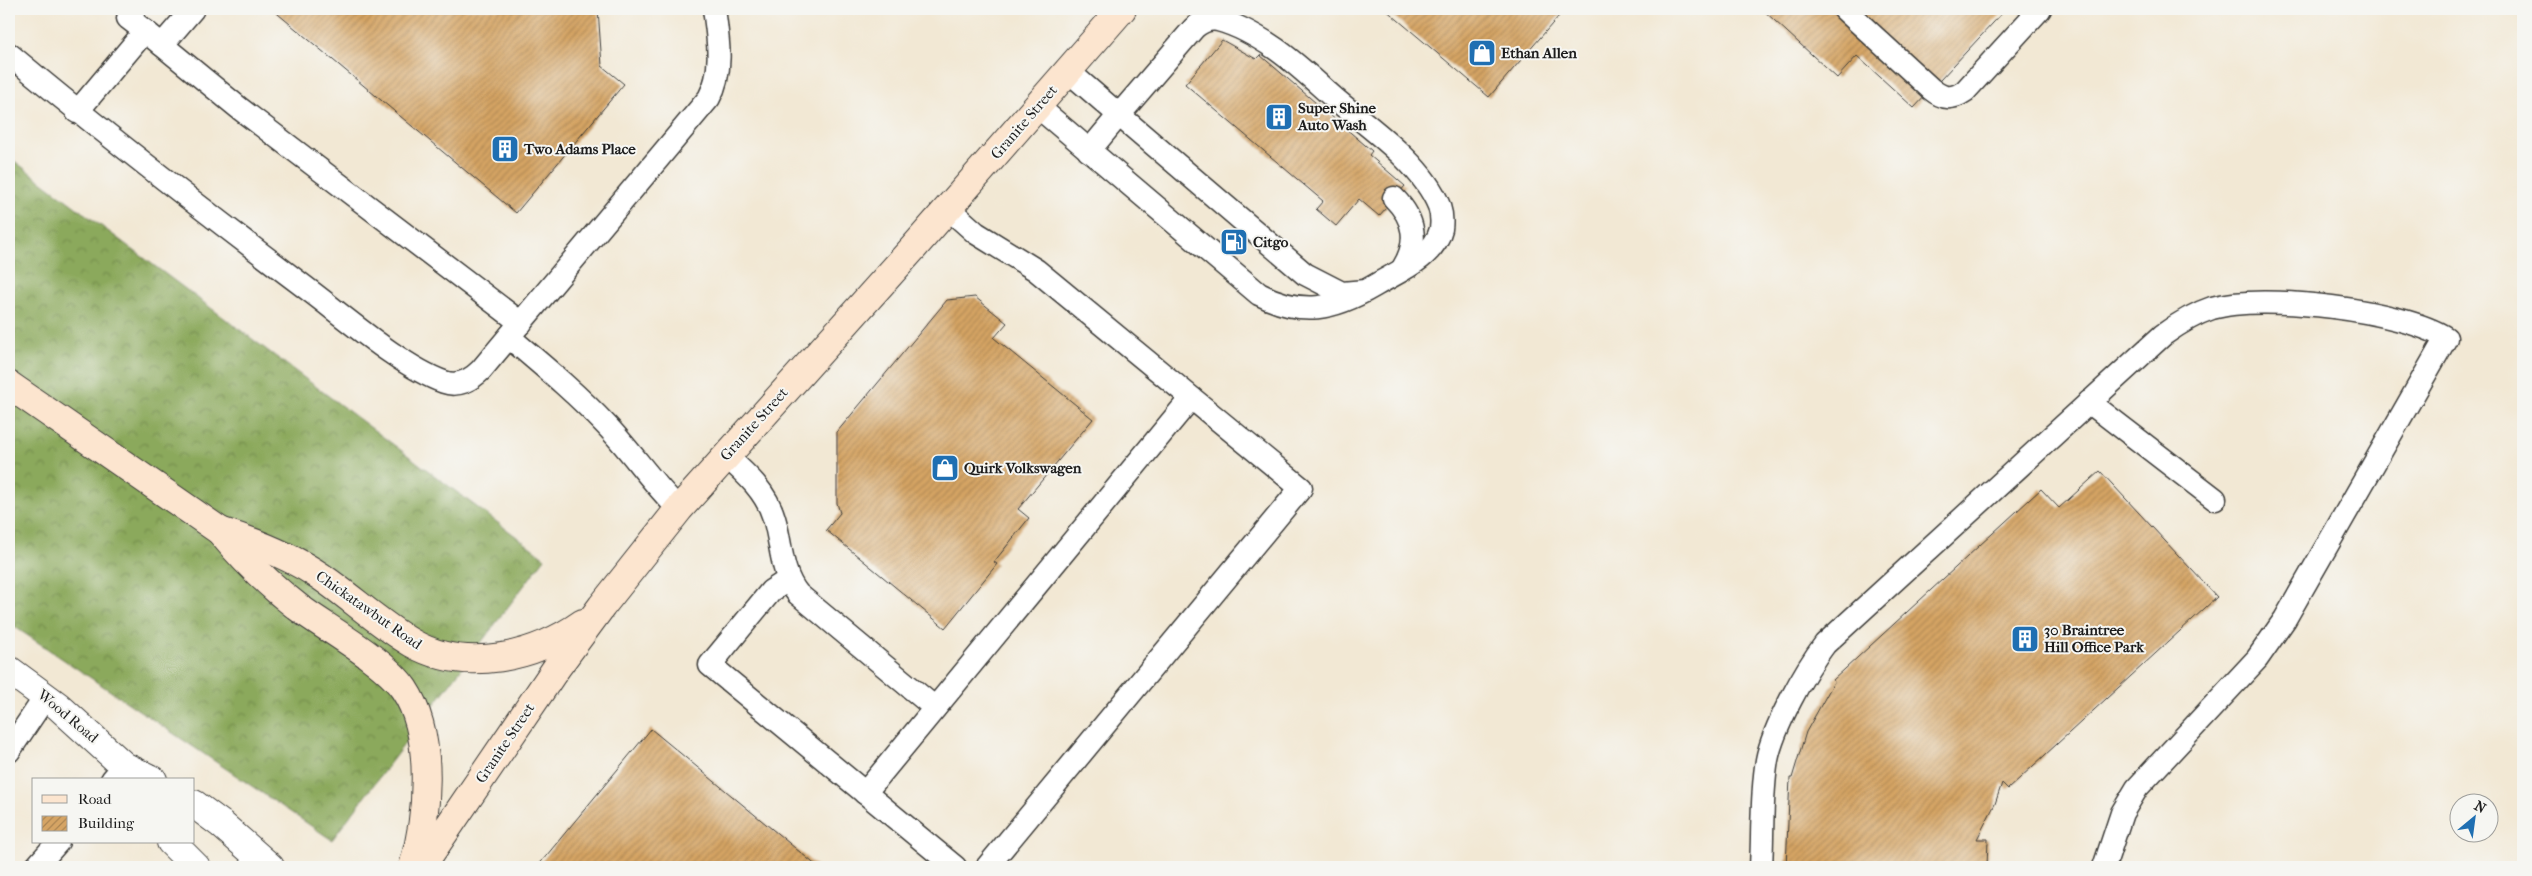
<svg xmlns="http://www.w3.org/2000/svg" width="2532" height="876" font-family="'IM FELL French Canon',serif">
	<defs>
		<pattern id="forest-crowns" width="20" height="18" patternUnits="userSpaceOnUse" patternTransform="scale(1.25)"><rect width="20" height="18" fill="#8ba95c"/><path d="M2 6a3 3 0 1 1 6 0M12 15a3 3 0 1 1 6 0" fill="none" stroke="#71894b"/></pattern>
		<pattern id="building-hatch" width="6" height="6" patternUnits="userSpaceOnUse" patternTransform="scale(1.25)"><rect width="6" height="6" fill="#d5a464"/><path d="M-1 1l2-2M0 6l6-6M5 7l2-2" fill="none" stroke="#ac8552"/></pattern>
	</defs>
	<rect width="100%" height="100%" fill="#f6f6f2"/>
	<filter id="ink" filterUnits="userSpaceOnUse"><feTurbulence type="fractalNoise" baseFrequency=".02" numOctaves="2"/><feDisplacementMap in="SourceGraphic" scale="10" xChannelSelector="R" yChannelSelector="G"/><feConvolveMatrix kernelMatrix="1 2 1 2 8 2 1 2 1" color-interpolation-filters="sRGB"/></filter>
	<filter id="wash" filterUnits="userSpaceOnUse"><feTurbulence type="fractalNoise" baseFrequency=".0096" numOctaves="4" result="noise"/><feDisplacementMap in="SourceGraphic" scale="20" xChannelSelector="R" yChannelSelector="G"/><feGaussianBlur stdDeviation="1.12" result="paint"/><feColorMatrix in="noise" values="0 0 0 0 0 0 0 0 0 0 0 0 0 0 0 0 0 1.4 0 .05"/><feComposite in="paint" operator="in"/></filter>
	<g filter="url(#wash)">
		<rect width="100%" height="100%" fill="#f2e8d4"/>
		<polygon fill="url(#forest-crowns)" stroke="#54623c" points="9,157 545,558 332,840 9,623"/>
		<g id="blocks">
			<g fill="url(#building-hatch)">
				<polygon points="272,9 598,9 602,66 624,84 516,213"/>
				<polygon points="1385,9 1565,9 1489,97"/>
				<polygon points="1762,9 2006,9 1914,108 1857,56 1837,78"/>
				<polygon points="1222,40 1256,59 1260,55 1372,151 1369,155 1405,186 1379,216 1359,199 1336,226 1316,209 1323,201 1185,84"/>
				<polygon points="975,297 1007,323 994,338 1093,419 1018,509 1029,518 994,562 997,564 945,628 826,530 840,513 837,503 837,432 947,300"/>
				<polygon points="2100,471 2217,597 2008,789 2002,783 1995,804 1977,839 1988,839 1987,867 1786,867 1790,778 1792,778 1806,732 1834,682 1833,680 2041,489 2059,508"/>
				<polygon points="651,729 818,867 537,867"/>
			</g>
		</g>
	</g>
	<g filter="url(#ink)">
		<use href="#blocks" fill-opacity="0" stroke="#3c3b38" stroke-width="1"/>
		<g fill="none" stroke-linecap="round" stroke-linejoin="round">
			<defs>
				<g id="lane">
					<polyline points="135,9 128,18 145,31"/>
					<path d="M1844,9L1931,89C1943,99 1952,100 1965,91L2040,9"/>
					<polyline points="162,45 193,9"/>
					<path d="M9,54C107,136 208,214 310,291C346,318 402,367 444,382C458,387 471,380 481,370L709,98C724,71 718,38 714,9"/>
					<polyline points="1068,71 1119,115 1089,151"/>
					<path d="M1037,106L1259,294C1302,316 1333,310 1374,286C1397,272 1434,258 1441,229C1442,222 1441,212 1439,206C1422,163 1368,127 1334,98C1315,81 1296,63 1276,49C1260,38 1237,25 1218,20C1208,18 1201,22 1194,28L1119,115L1305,274L1342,293L1365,291"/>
					<polyline points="77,112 145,31 239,108 521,323"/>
					<path d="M1394,198C1415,219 1419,242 1403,268"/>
					<polyline points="948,208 976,233 1036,270 1301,488 987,867"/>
					<path d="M509,337C542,365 576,393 606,425C632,452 652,483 679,509"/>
					<polyline points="2089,402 2215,499"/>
					<path d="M725,455C745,473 766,491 774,518C782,544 780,572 798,594L935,708"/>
					<polyline points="788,580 771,591 710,665 955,867"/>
					<polyline points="9,751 46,696"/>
					<polyline points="112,780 124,766"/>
					<polyline points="865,793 1191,398"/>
					<polyline points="36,867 58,842"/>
					<path d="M1761,867C1763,832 1761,795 1767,760C1773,728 1805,670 1825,644L2163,335C2178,324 2194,314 2212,308C2262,293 2403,310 2446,338L2285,619L2257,659L2137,788L2122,813L2104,867"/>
				</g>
				<g id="street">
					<polyline points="9,670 58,706 124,766 153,780"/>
					<polyline points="194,804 221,824 270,867"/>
					<polyline points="171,842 196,867"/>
				</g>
				<g id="secondary">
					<path d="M9,385L220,531C243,559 269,585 299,608C328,629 385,661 404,689C435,735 428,817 413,867"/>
					<path d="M220,531C255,542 289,555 320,576C351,597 379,624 412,643C466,674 535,657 583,623"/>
					<polyline points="421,867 557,667 602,606 679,509 915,246 1122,9"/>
				</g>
			</defs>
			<use href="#lane" stroke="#3c3b38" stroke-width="25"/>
			<use href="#street" stroke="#3c3b38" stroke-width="30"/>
			<use href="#secondary" stroke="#3c3b38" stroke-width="30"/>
			<use href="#lane" stroke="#fff" stroke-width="22"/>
			<use href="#street" stroke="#fff" stroke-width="28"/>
			<use href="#secondary" stroke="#fce5cf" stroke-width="28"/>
		</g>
	</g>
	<defs>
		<symbol id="shop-square" viewBox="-11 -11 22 22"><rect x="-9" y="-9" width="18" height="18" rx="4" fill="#1f6fb2" stroke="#f6f6f2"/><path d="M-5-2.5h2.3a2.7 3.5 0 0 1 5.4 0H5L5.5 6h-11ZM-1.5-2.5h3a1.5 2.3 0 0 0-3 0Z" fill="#fff"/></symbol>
		<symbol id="building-square" viewBox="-11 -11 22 22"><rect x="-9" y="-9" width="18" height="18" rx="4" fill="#1f6fb2" stroke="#f6f6f2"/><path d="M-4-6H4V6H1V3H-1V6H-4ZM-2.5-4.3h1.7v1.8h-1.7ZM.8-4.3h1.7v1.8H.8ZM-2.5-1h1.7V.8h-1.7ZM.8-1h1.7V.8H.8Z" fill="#fff"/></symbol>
		<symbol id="fuel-square" viewBox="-11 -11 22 22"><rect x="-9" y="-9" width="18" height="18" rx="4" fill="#1f6fb2" stroke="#f6f6f2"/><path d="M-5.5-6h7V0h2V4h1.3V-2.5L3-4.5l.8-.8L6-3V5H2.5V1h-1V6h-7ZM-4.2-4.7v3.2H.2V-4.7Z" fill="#fff"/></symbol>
	</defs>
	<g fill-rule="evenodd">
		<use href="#shop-square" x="1466" y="37" width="32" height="32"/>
		<use href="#building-square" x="1263" y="101" width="32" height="32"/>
		<use href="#building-square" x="489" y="133" width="32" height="32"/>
		<use href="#fuel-square" x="1218" y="226" width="32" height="32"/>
		<use href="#shop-square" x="929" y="452" width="32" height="32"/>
		<use href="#building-square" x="2009" y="623" width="32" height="32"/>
	</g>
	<g text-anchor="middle" stroke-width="4" stroke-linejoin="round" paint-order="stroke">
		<g font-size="15" font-weight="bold" fill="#1c1c1c" stroke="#f6f6f2" text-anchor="start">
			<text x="1501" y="58">Ethan Allen</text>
			<text x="1298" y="113">Super Shine<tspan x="1298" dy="17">Auto Wash</tspan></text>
			<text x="524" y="154">Two Adams Place</text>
			<text x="1253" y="247">Citgo</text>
			<text x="964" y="473">Quirk Volkswagen</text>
			<text x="2044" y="635">30 Braintree<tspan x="2044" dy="17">Hill Office Park</tspan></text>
		</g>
		<g font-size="15" fill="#1c1c1c" stroke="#f6f6f2">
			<text transform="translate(1024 122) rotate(-49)" y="5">Granite Street</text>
			<text transform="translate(754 424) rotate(-48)" y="5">Granite Street</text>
			<text transform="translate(369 610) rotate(35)" y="5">Chickatawbut Road</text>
			<text transform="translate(68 716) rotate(40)" y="5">Wood Road</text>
			<text transform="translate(505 743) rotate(-56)" y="5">Granite Street</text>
		</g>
	</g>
	<rect width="2532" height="876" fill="none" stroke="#f6f6f2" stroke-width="30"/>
	<rect x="32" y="778" width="162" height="65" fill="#f6f6f2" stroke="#9f9f9c"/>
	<rect x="42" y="795" width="25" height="8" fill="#fce5cf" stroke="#9f9f9c"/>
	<text x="78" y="804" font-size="15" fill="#1c1c1c">Road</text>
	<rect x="42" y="816" width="25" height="15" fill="url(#building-hatch)" stroke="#9f9f9c"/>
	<text x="78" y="828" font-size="15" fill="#1c1c1c">Building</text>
	<g transform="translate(2474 818) rotate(29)"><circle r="24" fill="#f6f6f2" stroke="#9f9f9c"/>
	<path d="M0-4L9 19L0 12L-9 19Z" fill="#1f6fb2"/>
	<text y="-8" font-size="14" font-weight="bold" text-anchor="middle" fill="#1c1c1c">N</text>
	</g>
</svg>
